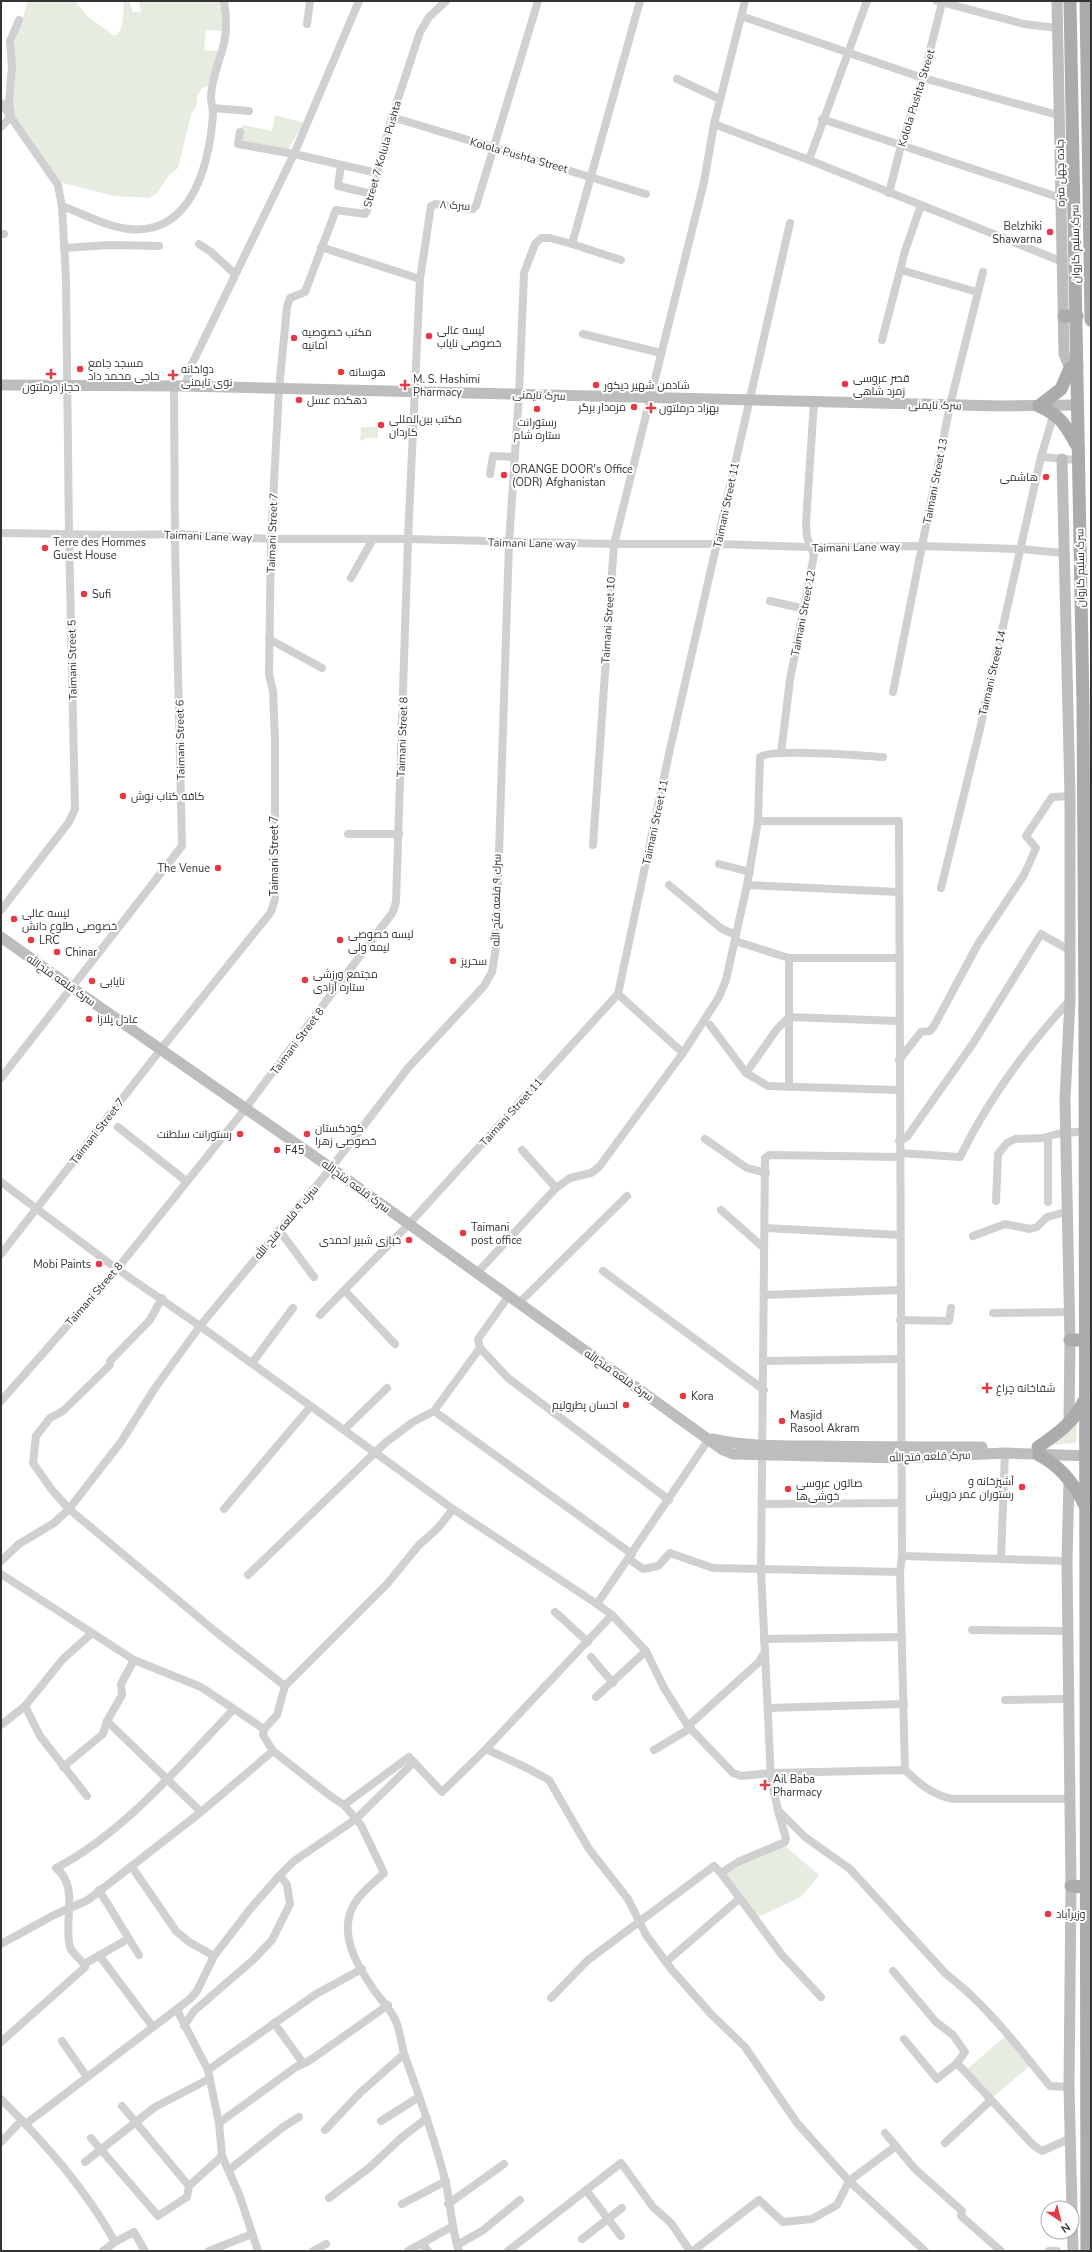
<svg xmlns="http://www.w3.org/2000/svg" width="1092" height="2252" font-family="'Nunito Sans',Cairo,sans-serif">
	<rect width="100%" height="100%" fill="#fff"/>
	<g fill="#e6ecdf">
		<path d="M28,1H75L87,16L113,35H117C124,25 124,13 123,1H129L133,12H141L139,1H220L223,31L206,30L204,50L218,51L208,87L202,88L197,96V105L191,115L178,168L169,175L157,193L149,198L114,196L59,182L14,115L12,98L15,59L13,47Z"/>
		<polygon points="275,115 304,123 288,150 240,142 242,125 272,131"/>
		<polygon points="361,427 378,427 378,438 367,438 360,441"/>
		<polygon points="1077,1419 1076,1443 1049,1445"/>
		<polygon points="784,1845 819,1875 801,1897 758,1917 724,1875 741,1865"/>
		<polygon points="1007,2035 1031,2065 992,2098 967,2069"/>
	</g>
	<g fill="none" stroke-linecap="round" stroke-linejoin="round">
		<g stroke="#d0d0d0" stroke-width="8">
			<polyline points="937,1 1024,24 1057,28"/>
			<polyline points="741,16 923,78 1058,115"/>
			<polyline points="307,24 310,1"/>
			<polyline points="677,79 720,99"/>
			<polyline points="1,103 58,185 62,206 66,281 69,534 75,809 69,822 1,910"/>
			<polyline points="213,108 249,111"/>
			<polyline points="392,117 646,194"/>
			<polyline points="822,119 1061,198"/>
			<polyline points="714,124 809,160 1063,262"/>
			<polyline points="1,127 11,117 9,102 12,67 10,41 19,20"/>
			<polyline points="240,132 238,144 294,154 377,173"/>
			<polyline points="809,160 867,1"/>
			<polyline points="341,165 338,186 372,194"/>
			<polyline points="889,193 901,146 923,78 942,3"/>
			<path d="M62,206C84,214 105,226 128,229C192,236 209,165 213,115C213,108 211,103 211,97C211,79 220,61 224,43C227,31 226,14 224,1"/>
			<polyline points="1,234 4,234"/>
			<polyline points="199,244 211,252 235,274"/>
			<polyline points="572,244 621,260"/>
			<polyline points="321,247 420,279"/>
			<polyline points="64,248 110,245 159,246"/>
			<polyline points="901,270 977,292"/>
			<polyline points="583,334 661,353"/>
			<polyline points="882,340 905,251 921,205"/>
			<polyline points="185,386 191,366 294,154 359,1"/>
			<polyline points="1041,457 1078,460"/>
			<polyline points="490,474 493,456 515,457"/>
			<polyline points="1,533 120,535 176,534 271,539 408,539 614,544 718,544 809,547 921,546 1021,549 1063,553"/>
			<polyline points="351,578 373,539"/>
			<polyline points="770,601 805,609"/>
			<polyline points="269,639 322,668"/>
			<polyline points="893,692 950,405 983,272"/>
			<polyline points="781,753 790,680 814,555 807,537 806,523 814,402"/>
			<polyline points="758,821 899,821 902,1556 900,1572 905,1770"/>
			<polyline points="348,834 399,834"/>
			<polyline points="593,845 614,544 704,182 714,124 745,1"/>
			<polyline points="719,864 750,872"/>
			<polyline points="669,885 722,929 736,935"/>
			<polyline points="747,885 899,892"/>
			<polyline points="941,888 980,729 1041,457 1054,413"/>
			<polyline points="735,941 789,958 899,958"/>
			<polyline points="618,994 683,1053"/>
			<polyline points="710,1025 746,1073 768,1086 899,1090"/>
			<polyline points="899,1060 921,1032 930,1031 934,1026 978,944 1024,875 1036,848 1026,836 1052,797 1070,796"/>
			<polyline points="746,1073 777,1029 789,1017 899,1021"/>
			<polyline points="1,1078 182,846 175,542 174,387"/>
			<polyline points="789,1087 789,958"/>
			<polyline points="118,1127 186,1181"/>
			<polyline points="705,1139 747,1168 766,1173"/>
			<polyline points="899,1141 907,1137 974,1042 1041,934 1069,950"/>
			<polyline points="522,1150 556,1188"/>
			<path d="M900,1153L960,1157C988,1100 1027,1047 1070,1000"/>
			<path d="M900,1157L769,1155L765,1158L761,1570L771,1779L778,1810L805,1837L850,1869L946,1974C986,2004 1019,2048 1050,2086L1069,2087"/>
			<polyline points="1,1182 117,1269 200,1326 453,1509 597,1604 709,1439"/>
			<polyline points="996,1201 998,1154 1007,1143 1015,1139 1043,1138 1057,1134 1086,1131"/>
			<polyline points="1048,1202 1048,1138"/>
			<polyline points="721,1210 764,1248"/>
			<polyline points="765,1228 900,1235"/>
			<polyline points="279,1230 314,1277"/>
			<polyline points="973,1236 1005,1224 1030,1229 1037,1227 1047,1217 1069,1211"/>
			<polyline points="1,1254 161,1049 271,912 275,899 275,740 273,691 269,674 271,539 279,389 287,307 290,298 305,292 336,210 365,214 367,211 392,117 420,32 429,17 446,1"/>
			<polyline points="603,1271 764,1390"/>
			<path d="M477,1273L556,1188L570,1178L591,1173L599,1167L683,1053L719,997L726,980L747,885L758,821L760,757C772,748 862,756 883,757"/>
			<polyline points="345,1291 395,1344"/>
			<polyline points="764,1295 900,1290"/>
			<polyline points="508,1297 478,1339 480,1348 508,1378 669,1500"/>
			<polyline points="162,1298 150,1320 110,1361 110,1365 63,1411 50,1418 36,1436 33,1463 52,1490 69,1509 216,1632 285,1686 277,1715 264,1729"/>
			<polyline points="519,1303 627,1196"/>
			<polyline points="993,1313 1069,1312"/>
			<polyline points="320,1315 409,1224 618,994 670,749 790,223"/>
			<polyline points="900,1320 949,1321 951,1308"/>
			<polyline points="764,1361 900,1359"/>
			<polyline points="252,1363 293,1308"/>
			<polyline points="1,1401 117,1269 245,1109 393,912 396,902 408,539 420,279 431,206 435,204 473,209 476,206 538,1"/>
			<polyline points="434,1411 632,1554"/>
			<polyline points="344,1430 387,1388"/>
			<polyline points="762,1504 900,1503"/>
			<polyline points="224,1509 311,1406"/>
			<polyline points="902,1556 1067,1561"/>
			<polyline points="1001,1558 1005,1453"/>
			<polyline points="629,1559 643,1569 658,1566 670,1553 713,1568 900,1572"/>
			<polyline points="1,1561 19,1544 54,1523 69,1509 121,1442 155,1388 200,1326 331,1168 408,1068 484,986 492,972 496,947 509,543 519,394 524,273 535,244 541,238 550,238 572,244 640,1"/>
			<path d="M1,1574L134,1660L201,1687L264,1729L263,1735L273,1751L329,1795L344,1805L361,1825L384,1873C369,1887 350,1900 348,1923C346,1946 359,1968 372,1987C380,2000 392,2009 397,2024C401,2034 401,2046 405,2056C419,2097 435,2138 445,2180C451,2203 451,2228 459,2251"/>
			<polyline points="248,1575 385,1443 413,1422 434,1411 480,1348"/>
			<polyline points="555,1612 588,1642"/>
			<path d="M612,1615L646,1651L664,1688L688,1726L733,1773L741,1776L770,1773L905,1770C920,1784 932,1795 953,1799H1069"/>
			<polyline points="972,1630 1068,1631"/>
			<polyline points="764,1639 902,1637"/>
			<polyline points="591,1657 613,1683"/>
			<polyline points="285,1686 387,1584 419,1545 438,1528 453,1509"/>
			<polyline points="596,1697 646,1651"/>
			<polyline points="1005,1700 1068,1699"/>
			<polyline points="25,1706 40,1736 87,1796"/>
			<polyline points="768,1708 904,1704"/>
			<polyline points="107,1721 201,1812"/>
			<polyline points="1,1725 25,1706 63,1659 91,1634"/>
			<polyline points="688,1726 759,1662 764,1653"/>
			<polyline points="486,1749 612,1615 597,1604"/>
			<polyline points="654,1750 691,1728"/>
			<polyline points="63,1767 103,1734 107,1721 122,1695 121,1684 134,1660"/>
			<polyline points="344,1805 409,1757 442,1792 486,1749 527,1768 549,1780 589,1849 628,1899 646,1935 672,1970 711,2014 745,2047 797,2123 849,2181 925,2251"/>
			<polyline points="132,1867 176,1931 189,1942 214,1956"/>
			<polyline points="721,1873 738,1862 785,1842 786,1838 778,1811"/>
			<polyline points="99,1890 139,1955"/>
			<polyline points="1,1944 54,1915 88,1900 201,1812 273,1751"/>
			<polyline points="99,1955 153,2027"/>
			<polyline points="666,1962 740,1898"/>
			<path d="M85,1967C82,1959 73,1955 70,1947C63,1921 80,1887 56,1868C124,1833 181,1764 234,1709"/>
			<polyline points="893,1971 936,2022 953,2035 965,2052 957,2063 1033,2145 1042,2151 1071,2138"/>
			<polyline points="551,1998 588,1960 714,1866 721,1873 782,1955 821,1997"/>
			<polyline points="177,2010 208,2070 219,2123 222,2156 239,2194 258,2251"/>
			<polyline points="274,2023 303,2063"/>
			<polyline points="184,2026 194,2011 253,1960 272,1940 290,1904 287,1885 280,1875"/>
			<polyline points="904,2039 937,2079 957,2063"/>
			<polyline points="62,2041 87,2077"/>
			<polyline points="1,2042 83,1969 86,1963 128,1939"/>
			<polyline points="208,2070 316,1994 362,1969"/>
			<path d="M1,2099C44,2142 85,2188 115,2242L134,2232L145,2251"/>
			<polyline points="122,2106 189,2186"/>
			<polyline points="381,2121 419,2097"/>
			<polyline points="27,2123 190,1999 197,1991 214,1956 251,1908 280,1875 294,1861 356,1819 414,1762"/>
			<polyline points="219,2123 296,2067 309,2061 388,2005"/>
			<polyline points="325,2130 361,2092 404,2054"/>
			<polyline points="885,2133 915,2169 962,2211 961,2216 1001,2251"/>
			<polyline points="91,2138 158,2216 187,2197 189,2186 222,2156"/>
			<polyline points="1,2142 22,2120"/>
			<polyline points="945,2143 991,2100"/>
			<polyline points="85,2162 155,2107 209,2079"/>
			<polyline points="229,2170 283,2127 299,2117"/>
			<polyline points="586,2190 621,2236"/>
			<polyline points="329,2198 369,2168 401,2138 427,2118"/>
			<polyline points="402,2204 446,2181"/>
			<polyline points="448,2204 504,2164"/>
			<polyline points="582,2239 622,2208"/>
			<polyline points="422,2243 428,2251"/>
			<polyline points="457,2245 482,2231 520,2200"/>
			<polyline points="103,2251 115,2242"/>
			<polyline points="209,2251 252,2234"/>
			<polyline points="313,2251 326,2244"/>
			<polyline points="408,2251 453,2226"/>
			<polyline points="508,2251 621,2163 653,2207 671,2223 690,2251"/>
			<polyline points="693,2251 759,2200 783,2222 812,2219 837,2205 849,2181 896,2146"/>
			<polyline points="1049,2251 1057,2251"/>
		</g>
		<g stroke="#bdbdbd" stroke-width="11">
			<polyline points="1057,1 1064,354 1070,368"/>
			<polyline points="1,385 185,386 1001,406 1078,405"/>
			<polyline points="1062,459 1070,796 1070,1000 1065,1099 1070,1340 1069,1423"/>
			<polyline points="1,937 71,987 331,1168 723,1450 733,1454 900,1458 1005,1453 1091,1456"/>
			<path d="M712,1439C749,1447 786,1446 824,1446C876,1447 929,1447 982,1447"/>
			<polyline points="1069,1480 1067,1561 1071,1886 1069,2087 1073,2251"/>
		</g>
		<g stroke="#ababab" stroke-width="13">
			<polyline points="1070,1 1083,704 1085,1021 1087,2251"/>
			<polyline points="1086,1 1091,320"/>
			<polyline points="1064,316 1077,316"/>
			<path d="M1039,406C1063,417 1065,426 1078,447"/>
			<polyline points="1039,406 1061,389 1070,368 1077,365"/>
			<polyline points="1070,1340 1087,1340"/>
			<path d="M1038,1447C1057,1434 1074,1422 1084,1401"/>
			<path d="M1039,1455C1060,1466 1074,1483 1084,1504"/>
			<polyline points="1071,1886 1085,1887"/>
		</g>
	</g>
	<g fill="#e63946" stroke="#fff" stroke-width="1.5">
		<circle cx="1050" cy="232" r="4"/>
		<circle cx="429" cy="336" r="4"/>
		<circle cx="294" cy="338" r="4"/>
		<circle cx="80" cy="369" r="4"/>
		<circle cx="341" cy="372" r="4"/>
		<path d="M49 368h4v4h4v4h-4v4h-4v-4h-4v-4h4z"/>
		<path d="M171 369h4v4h4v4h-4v4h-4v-4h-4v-4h4z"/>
		<circle cx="845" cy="384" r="4"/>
		<path d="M403 379h4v4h4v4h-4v4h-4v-4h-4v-4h4z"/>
		<circle cx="596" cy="385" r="4"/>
		<circle cx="299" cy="400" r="4"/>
		<circle cx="634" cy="407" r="4"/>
		<path d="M649 402h4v4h4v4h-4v4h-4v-4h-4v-4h4z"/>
		<circle cx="537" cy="409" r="4"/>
		<circle cx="381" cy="425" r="4"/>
		<circle cx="504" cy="475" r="4"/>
		<circle cx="1046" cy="477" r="4"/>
		<circle cx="45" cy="548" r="4"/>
		<circle cx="84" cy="594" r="4"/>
		<circle cx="123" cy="796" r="4"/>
		<circle cx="218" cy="868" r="4"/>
		<circle cx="14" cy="919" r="4"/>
		<circle cx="31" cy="940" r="4"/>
		<circle cx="340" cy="940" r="4"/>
		<circle cx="57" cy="952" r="4"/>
		<circle cx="453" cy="961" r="4"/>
		<circle cx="305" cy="980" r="4"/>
		<circle cx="92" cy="981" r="4"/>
		<circle cx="89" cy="1019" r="4"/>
		<circle cx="240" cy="1134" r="4"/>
		<circle cx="307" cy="1134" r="4"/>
		<circle cx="277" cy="1150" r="4"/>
		<circle cx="463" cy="1233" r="4"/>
		<circle cx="409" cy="1240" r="4"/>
		<circle cx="99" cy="1264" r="4"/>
		<path d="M985 1382h4v4h4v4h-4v4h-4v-4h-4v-4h4z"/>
		<circle cx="683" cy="1396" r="4"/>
		<circle cx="626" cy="1405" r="4"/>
		<circle cx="782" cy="1421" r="4"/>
		<circle cx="1022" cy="1487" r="4"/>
		<circle cx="788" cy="1489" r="4"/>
		<path d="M763 1779h4v4h4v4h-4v4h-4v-4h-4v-4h4z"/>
		<circle cx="1048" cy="1914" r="4"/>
	</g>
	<g text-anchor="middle" stroke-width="4" stroke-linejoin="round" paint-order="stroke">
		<g font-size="11" fill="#333" stroke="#fff">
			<text transform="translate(916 98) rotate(-73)" y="4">Kolola Pushta Street</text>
			<text transform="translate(382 154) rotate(-74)" y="4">Street 7 Kolula Pushta</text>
			<text transform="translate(519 155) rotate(16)" y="4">Kolola Pushta Street</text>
			<text transform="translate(1060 173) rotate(-91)" y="4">جاده چهل متره</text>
			<text transform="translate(455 205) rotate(4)" y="4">سرک ۸</text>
			<text transform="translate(1075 244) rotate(-91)" y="4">سرک سلیم کاروان</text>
			<text transform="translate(539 395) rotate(2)" y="4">سرک تایمنی</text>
			<text transform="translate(935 405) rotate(1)" y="4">سرک تایمنی</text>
			<text transform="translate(935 481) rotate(-79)" y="4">Taimani Street 13</text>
			<text transform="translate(726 505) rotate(-78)" y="4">Taimani Street 11</text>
			<text transform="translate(272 533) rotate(-88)" y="4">Taimani Street 7</text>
			<text transform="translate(208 536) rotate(2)" y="4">Taimani Lane way</text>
			<text transform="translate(532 543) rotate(1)" y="4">Taimani Lane way</text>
			<text transform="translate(856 547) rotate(-1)" y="4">Taimani Lane way</text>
			<text transform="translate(1080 568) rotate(-91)" y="4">سرک سلیم کاروان</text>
			<text transform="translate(803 613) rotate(-79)" y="4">Taimani Street 12</text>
			<text transform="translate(608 620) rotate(-86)" y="4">Taimani Street 10</text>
			<text transform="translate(72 660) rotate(-91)" y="4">Taimani Street 5</text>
			<text transform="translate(992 673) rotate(-77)" y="4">Taimani Street 14</text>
			<text transform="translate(402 737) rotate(-88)" y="4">Taimani Street 8</text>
			<text transform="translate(180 740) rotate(-91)" y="4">Taimani Street 6</text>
			<text transform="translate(655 822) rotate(-78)" y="4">Taimani Street 11</text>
			<text transform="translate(274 856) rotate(-90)" y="4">Taimani Street 7</text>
			<text transform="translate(496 900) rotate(-89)" y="4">سرك ٩ قلعه فتح الله</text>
			<text transform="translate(61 980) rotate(35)" y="4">سرک قلعه فتح‌الله</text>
			<text transform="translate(297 1041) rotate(-53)" y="4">Taimani Street 8</text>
			<text transform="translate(511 1112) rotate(-48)" y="4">Taimani Street 11</text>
			<text transform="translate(97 1131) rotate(-52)" y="4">Taimani Street 7</text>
			<text transform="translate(356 1186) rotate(36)" y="4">سرک قلعه فتح‌الله</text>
			<text transform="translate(286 1222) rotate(-50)" y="4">سرك ٩ قلعه فتح الله</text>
			<text transform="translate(94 1294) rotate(-49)" y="4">Taimani Street 8</text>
			<text transform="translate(619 1375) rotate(35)" y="4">سرک قلعه فتح‌الله</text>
			<text transform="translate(930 1456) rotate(-2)" y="4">سرک قلعه فتح‌الله</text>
		</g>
		<g font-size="11" fill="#333" stroke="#fff" text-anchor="start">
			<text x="1042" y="230" text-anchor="end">Belzhiki<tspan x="1042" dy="13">Shawarna</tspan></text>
			<text x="437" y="334">لیسه عالی<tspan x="437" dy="13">خصوصی نایاب</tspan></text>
			<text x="302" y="336">مکتب خصوصیه<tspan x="302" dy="13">امانیه</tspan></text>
			<text x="88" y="367">مسجد جامع<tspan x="88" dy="13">حاجی محمد داد</tspan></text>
			<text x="181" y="373">دواخانه<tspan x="181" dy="13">نوی تایمنی</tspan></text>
			<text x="349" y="376">هوسانه</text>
			<text x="853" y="382">قصر عروسی<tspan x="853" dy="13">زمرد شاهی</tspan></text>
			<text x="413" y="383">M. S. Hashimi<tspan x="413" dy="13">Pharmacy</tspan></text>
			<text x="604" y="389">شادمن شهیر دیکور</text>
			<text x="51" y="391" text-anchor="middle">حجاز درملتون</text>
			<text x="307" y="404">دهکده عسل</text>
			<text x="626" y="411" text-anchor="end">مزه‌دار برگر</text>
			<text x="659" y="412">بهزاد درملتون</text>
			<text x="389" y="423">مکتب بین‌المللی<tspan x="389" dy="13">کاردان</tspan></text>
			<text x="537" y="426" text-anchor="middle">رستورانت<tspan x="537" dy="13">ستاره شام</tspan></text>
			<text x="512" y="473">ORANGE DOOR's Office<tspan x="512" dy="13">(ODR) Afghanistan</tspan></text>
			<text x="1038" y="481" text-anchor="end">هاشمی</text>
			<text x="53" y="546">Terre des Hommes<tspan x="53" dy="13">Guest House</tspan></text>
			<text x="92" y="598">Sufi</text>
			<text x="131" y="800">کافه کتاب نوش</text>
			<text x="210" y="872" text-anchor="end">The Venue</text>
			<text x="22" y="917">لیسه عالی<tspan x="22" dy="13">خصوصی طلوع دانش</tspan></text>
			<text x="348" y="938">لیسه خصوصی<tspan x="348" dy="13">لیمه ولی</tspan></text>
			<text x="39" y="944">LRC</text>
			<text x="65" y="956">Chinar</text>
			<text x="461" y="965">سحرپز</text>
			<text x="313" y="978">مجتمع ورزشی<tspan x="313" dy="13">ستاره آزادی</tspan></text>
			<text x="100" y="985">نایابی</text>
			<text x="97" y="1023">عادل پلازا</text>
			<text x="315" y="1132">کودکستان<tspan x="315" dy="13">خصوصی زهرا</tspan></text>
			<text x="232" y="1138" text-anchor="end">رستورانت سلطنت</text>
			<text x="285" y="1154">F45</text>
			<text x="471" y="1231">Taimani<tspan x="471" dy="13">post office</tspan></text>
			<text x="401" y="1244" text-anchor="end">خبازی شبیر احمدی</text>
			<text x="91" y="1268" text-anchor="end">Mobi Paints</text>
			<text x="996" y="1392">شفاخانه چراغ</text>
			<text x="691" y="1400">Kora</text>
			<text x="618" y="1409" text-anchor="end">احسان پطرولیم</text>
			<text x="790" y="1419">Masjid<tspan x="790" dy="13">Rasool Akram</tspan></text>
			<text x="1014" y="1485" text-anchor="end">آشپزخانه و<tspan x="1014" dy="13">رستوران عمر درویش</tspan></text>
			<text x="796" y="1487">صالون عروسی<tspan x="796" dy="13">خوشی‌ها</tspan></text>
			<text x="773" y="1783">Ail Baba<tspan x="773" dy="13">Pharmacy</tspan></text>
			<text x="1056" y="1918">وزیرآباد</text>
		</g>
	</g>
	<rect width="1092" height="2252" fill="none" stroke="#333333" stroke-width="4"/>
	<g transform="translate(1060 2220) rotate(145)"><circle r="19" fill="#ffffff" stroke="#adadad"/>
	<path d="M0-3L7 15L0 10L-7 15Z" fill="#e63946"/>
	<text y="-6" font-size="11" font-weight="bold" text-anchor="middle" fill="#333333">N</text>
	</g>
</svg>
